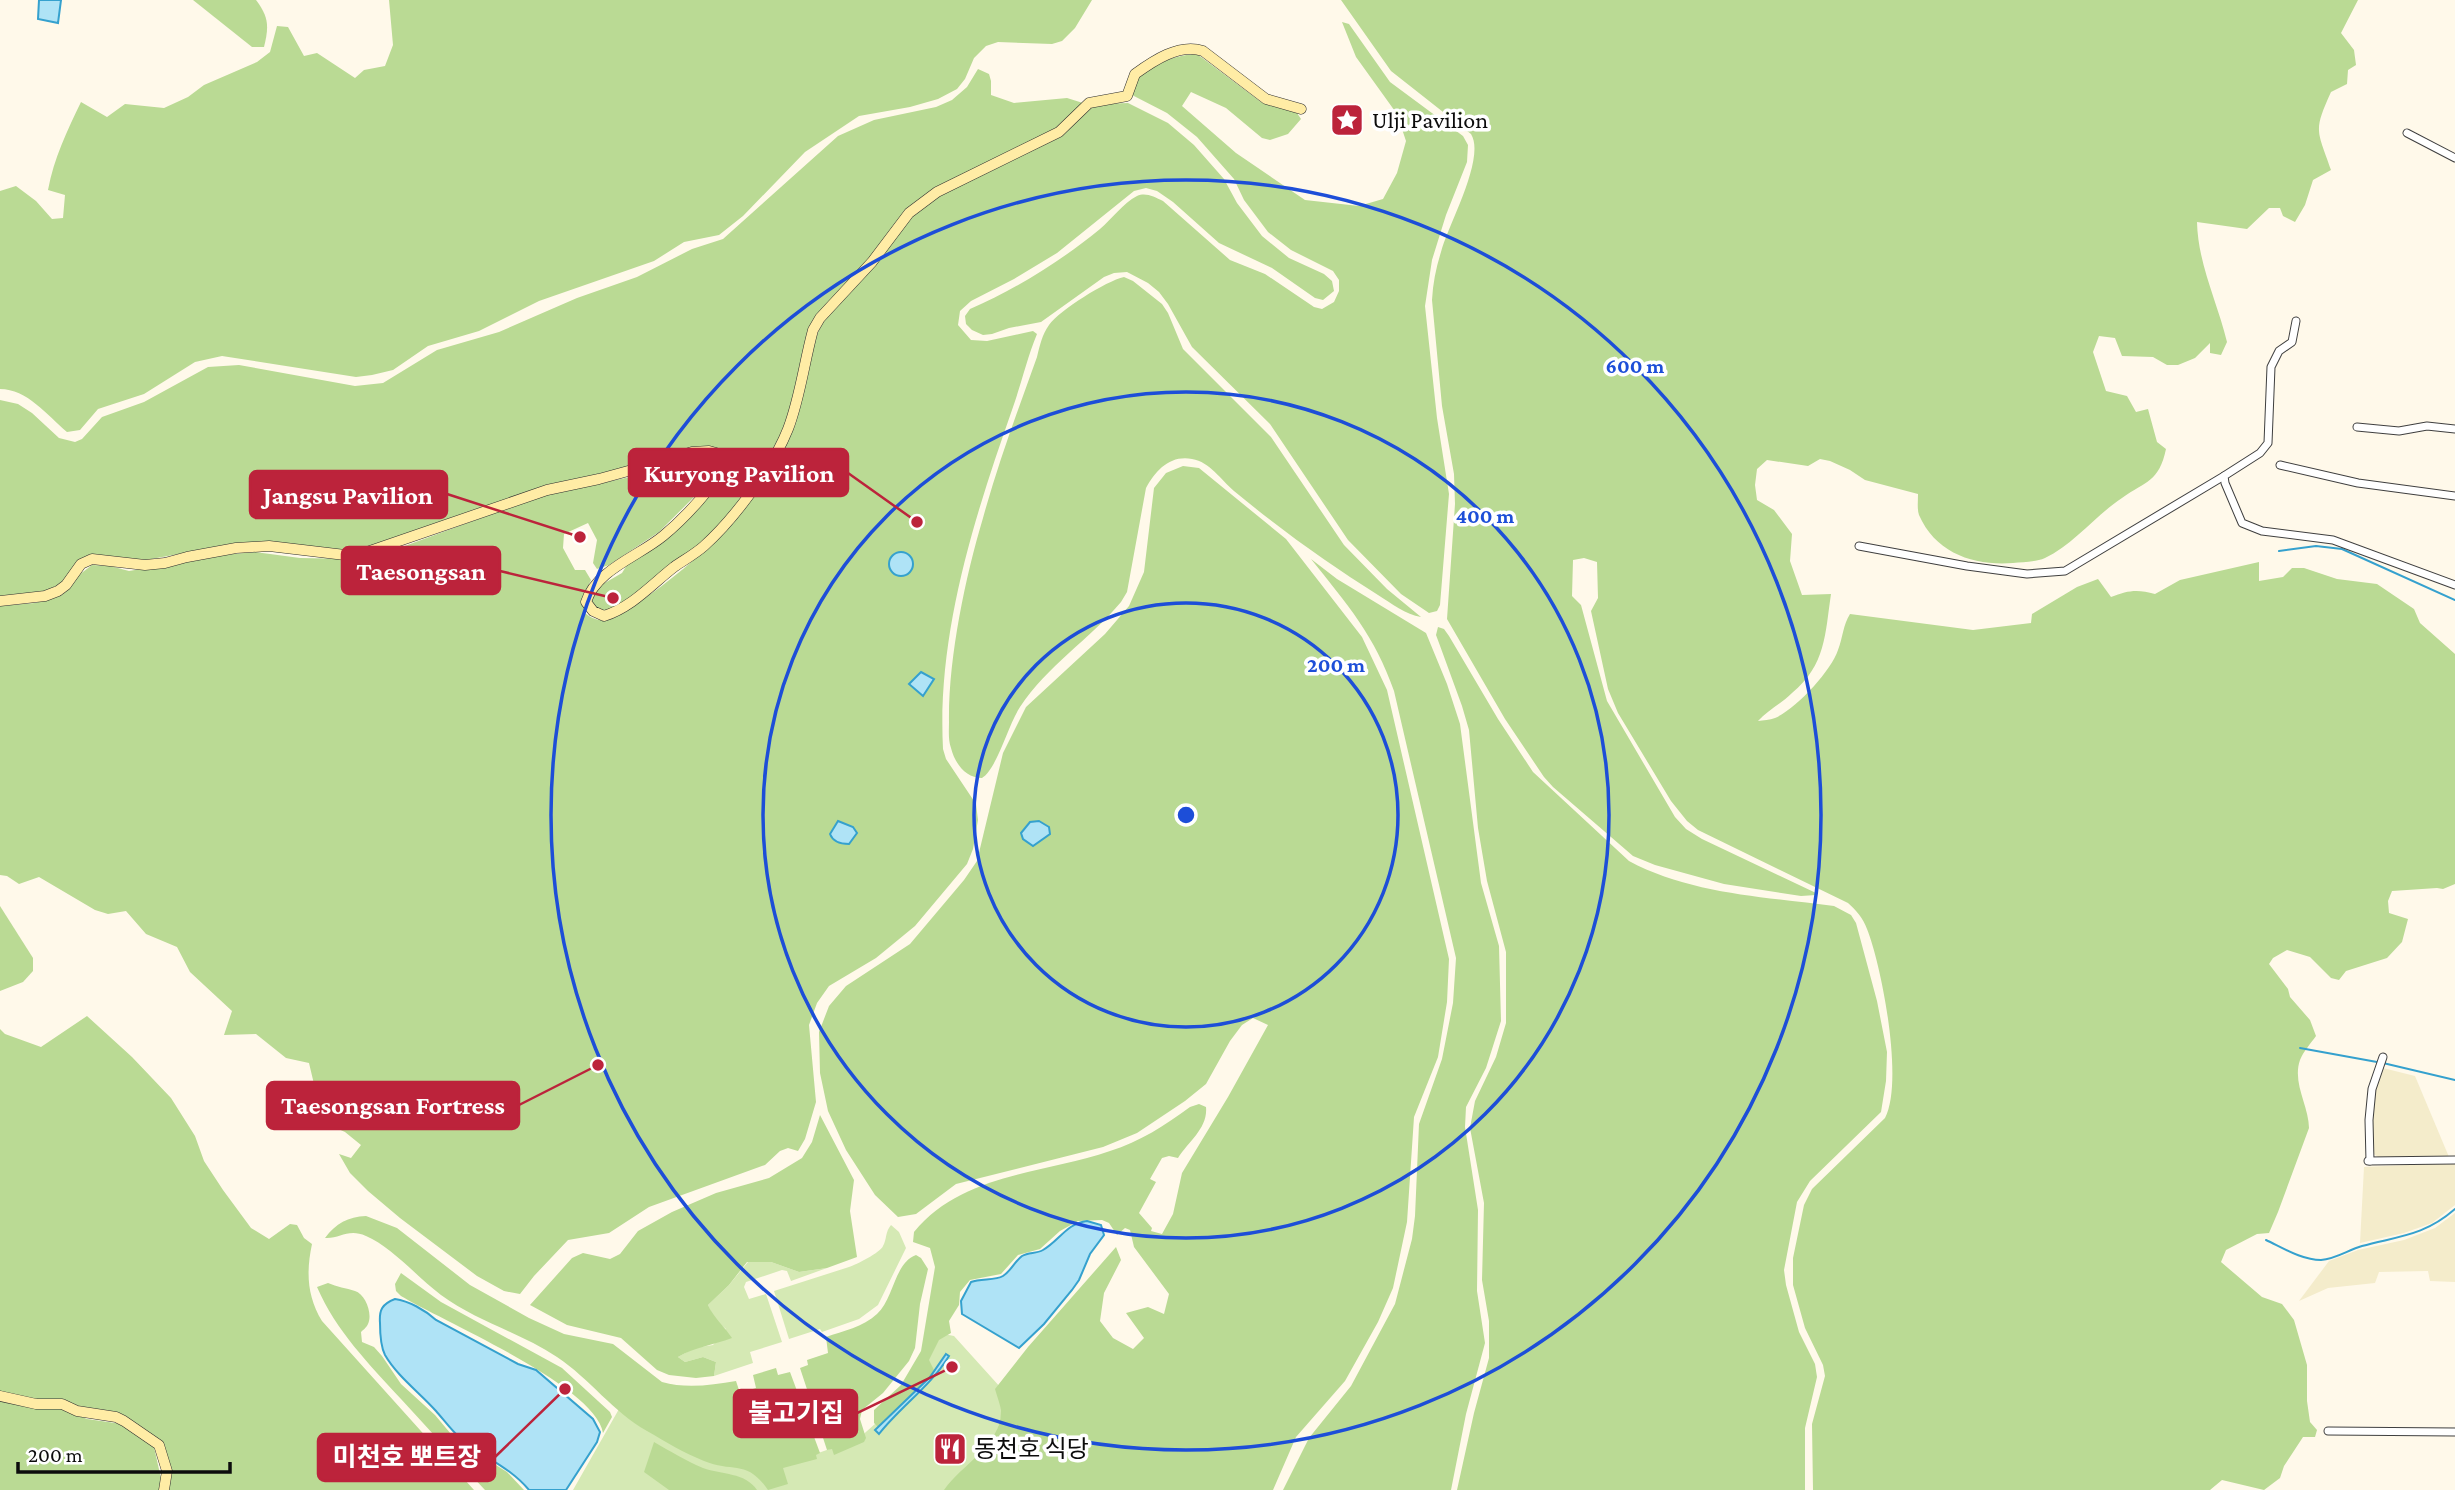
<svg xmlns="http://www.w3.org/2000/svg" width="2455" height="1490" font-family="'Crimson Pro','Noto Sans KR',serif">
	<rect width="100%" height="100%" fill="#fff9ea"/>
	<g fill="#f4eccb">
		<polygon points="2383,1068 2415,1076 2449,1157 2380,1158 2372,1153 2374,1089"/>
		<polygon points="2428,1164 2455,1164 2455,1205 2432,1223 2404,1233 2360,1243 2364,1167"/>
		<polygon points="2455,1213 2455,1282 2430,1281 2428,1271 2379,1272 2375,1283 2328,1288 2299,1301 2329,1261 2358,1250 2404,1240 2435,1228"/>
	</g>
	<g fill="#d5e9b4">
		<path d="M891,1225L899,1232L906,1248L878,1305L859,1319L822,1332L820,1329L789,1339L774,1291L849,1267C856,1265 881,1252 883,1246C887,1239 885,1232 891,1225Z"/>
		<polygon points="748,1262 771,1262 799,1272 827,1268 791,1281 787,1271 782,1270 746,1282 744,1287 749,1299 766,1294 782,1342 750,1352 753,1363 714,1376 716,1362 703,1357 685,1362 678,1357 694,1348 713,1345 726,1329 715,1320 708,1305 729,1285"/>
		<polygon points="939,1333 954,1336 1001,1388 1003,1411 995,1437 953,1490 573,1490 619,1409 787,1464 858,1439 927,1378 927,1359"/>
	</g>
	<g fill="#bada94">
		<path d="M193,0H256C269,17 269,27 264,47H252Z"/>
		<path d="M389,0H1092L1075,28L1062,41L1052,44L998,42L986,46L974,58L965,79L957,89L938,99L910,107L859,116L805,152L743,216L719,235L684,242L654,261L539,301L479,331L428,346L393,370L372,375L356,377L222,356L195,362L144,394L98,409L80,430L67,432C47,415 27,389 0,389V191L16,186L36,201L52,219L63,218L65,195L48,190C54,158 67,131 81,102L107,117L125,104L164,108L188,97L204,85L257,62L270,52L277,26L288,27L304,56L317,53L355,78L364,70L385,66L393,45Z"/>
		<path d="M1341,0H2358L2341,33L2354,50L2356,65L2348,70L2347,84L2331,92C2313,132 2317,129 2331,170L2313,180L2305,205L2295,222L2283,216L2280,208H2269L2247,229L2197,222C2198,264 2217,301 2227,342L2221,355L2210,353V343L2195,358L2178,365H2167L2153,357L2122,356L2115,338L2099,336L2093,352L2106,391L2127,396L2136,412L2148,409L2157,442L2166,449C2159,482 2146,481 2122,498C2096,515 2073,545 2045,558C2036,562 2023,562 2013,563C1975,566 1936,554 1919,515C1917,509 1918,501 1918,494L1865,480L1850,470L1830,461L1820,459L1808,466L1767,460L1757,469L1755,485L1757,500L1774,510L1792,534L1790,561L1802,595L1831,594C1825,634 1826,665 1792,693C1782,703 1767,711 1758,721C1763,720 1770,720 1775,718C1796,709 1831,671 1838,650C1843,637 1843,625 1850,614L1973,630L2031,623L2032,614L2077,587L2098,579L2111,597C2128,590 2138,589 2155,594L2180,580L2259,562V581L2283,577L2292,568H2304L2337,579L2377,584L2414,609L2420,623L2455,654V884L2443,889L2437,888L2392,891L2388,901L2389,913L2408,919L2402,942L2387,958L2346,971L2339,980L2331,978L2310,957L2287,950L2273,958L2269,964L2288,989L2290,997L2310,1020L2316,1036C2311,1043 2303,1052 2300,1060C2292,1083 2309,1106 2309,1128L2278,1212L2269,1233L2257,1234L2226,1250L2221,1262L2262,1297L2282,1304L2294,1320L2307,1365V1401L2310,1422L2317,1430L2315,1437H2303L2284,1466L2280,1478L2264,1490L2222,1480L2210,1490H1813L1812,1424L1825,1376L1823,1365L1805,1328L1793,1285V1258L1804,1205L1812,1189L1885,1118C1904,1082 1882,967 1867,929C1863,918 1856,910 1848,903L1698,830L1687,821L1671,801L1618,713L1608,689L1591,611L1598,598L1597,562L1584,558L1573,560L1572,596L1581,605L1607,701L1675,817L1686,829L1702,839L1816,893V895L1801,896L1724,884L1655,865L1633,856L1553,787L1544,777L1505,719L1447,619L1455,504L1454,474L1442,406L1432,300C1433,283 1436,268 1441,252C1448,225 1486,158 1471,134L1391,71Z"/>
		<path d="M1342,22L1349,24L1390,82L1463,136L1468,145L1467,162L1446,215L1432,260L1425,306L1437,418L1449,494L1440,605L1437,611L1429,613L1401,594L1348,540L1270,424L1192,347L1168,304L1159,292L1148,283L1127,272L1114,273L1104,277L1041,322L1009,328L992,334L983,335L972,330L966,324L965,316L970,309C1016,289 1061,261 1100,229C1112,219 1123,203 1137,196C1146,192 1154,197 1163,201L1230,260L1265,274L1314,307L1322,309L1334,302L1339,291V280L1333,271L1291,250L1268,232L1244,200L1234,179L1197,137L1167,113L1132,95C1134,90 1135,84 1137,79C1145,64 1182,54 1197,54L1261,102L1297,113L1301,119L1288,134L1270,140L1262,138L1226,108L1191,92L1182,106L1236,153L1305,200L1359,206L1383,199L1397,173L1406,141L1397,114L1356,57Z"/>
		<polygon points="978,69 989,74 991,81 991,95 1014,103 1067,98 1083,103 1065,122 1048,133 927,195 818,316 786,423 776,448 723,523 702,545 634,598 609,611 600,611 594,607 591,598 596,588 622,573 630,560 663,539 718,484 727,462 723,450 702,446 625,468 558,483 383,544 357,550 227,545 146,560 91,555 80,560 62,583 46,591 0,598 0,400 18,404 32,413 59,438 75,442 82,439 102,417 144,402 208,367 239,365 355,386 383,383 437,350 499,332 577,298 637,277 692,249 723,239 838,136 874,120 936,107 952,100 967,87"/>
		<path d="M1128,103L1168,123L1194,145L1224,179L1237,203L1262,236L1289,258L1324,274L1332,281L1334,291L1323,300L1315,298L1272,268L1219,243L1173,202L1157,191L1146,188L1134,191L1057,253L1014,279L971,301L960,311L958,325L971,340L987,341L1033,331L1037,334C1027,358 1021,385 1012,410C974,518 937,634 943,749L946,759L976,804L978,820L973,849L967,864L915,926L876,958L829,986L817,1003L809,1025L816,1102L805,1139L798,1151L788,1148L780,1151L765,1165L649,1207L609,1233L568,1240L534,1276L520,1294L504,1291L477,1276L400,1218L368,1191L350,1173L339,1154L351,1158L361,1145L345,1132L323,1122L309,1063L286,1058L256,1034L224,1035L232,1011L190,972L177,947L146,934L126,911L108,914L95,910L39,877L19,884L7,876L0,875V606L35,603L62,595L79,575L92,565L110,566L129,571L223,555L255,552L300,558L353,559L394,550L538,497L639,475L695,453H706L715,458L718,465L708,483L659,532L609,565L597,569L593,563L597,540L588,523L564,534L563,548L575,570H585L591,580L583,597L585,613C591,618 598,621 605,620C629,616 704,554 721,534C742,509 766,481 782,453C806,410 801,357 827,315L917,211L935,198L1056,138L1090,107L1100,104Z"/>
		<path d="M1124,277L1133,281L1162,304L1168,313L1183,349L1271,437L1344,545L1387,589L1421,617C1406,615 1391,603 1378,595C1328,564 1280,529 1234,491C1221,480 1210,462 1192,459C1170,455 1156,470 1146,488L1127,592L1121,602C1090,639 1047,666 1020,707C1008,725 997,769 982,778C966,778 955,764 951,748C948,740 949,730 949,722C948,660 965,578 983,518C998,463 1018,410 1037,357C1040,345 1042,335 1049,325C1060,310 1106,281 1124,277Z"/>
		<path d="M1183,466L1199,468L1286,539L1362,637L1387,690L1449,959L1447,1002L1438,1057L1414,1117L1407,1222L1393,1288L1378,1322L1345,1381L1296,1437L1273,1490H944C961,1465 1002,1445 1001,1410C1000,1404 997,1396 995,1389L1028,1347L1116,1247L1121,1260L1104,1293L1100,1321L1113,1338L1133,1349L1144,1338L1126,1313L1148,1307L1164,1314L1169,1294L1134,1247L1130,1230L1125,1228L1117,1235L1109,1223L1102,1220L1078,1221L1060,1231L1040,1249L1018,1255L1001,1274L970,1280L960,1292L959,1305L949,1321L951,1333L939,1340L929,1360L934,1370L930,1377L878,1427L874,1423V1410L901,1385L921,1351L935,1267L930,1248L913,1242L914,1232C962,1173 1043,1174 1110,1151C1140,1142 1165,1125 1190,1107L1199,1104L1206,1107C1208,1128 1189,1141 1178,1158L1169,1156L1162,1158L1150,1179L1156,1182L1139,1213L1152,1228L1151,1231L1162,1234L1173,1214L1182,1173L1228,1097L1268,1025L1253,1018L1242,1025L1230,1041L1206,1084L1185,1101L1137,1133L1103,1147L956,1184L916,1214L898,1217L875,1195L846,1150L828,1111L820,1073L819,1032L829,1006L846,986L910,944L964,880L977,861L1003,753L1026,707L1105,634L1129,606L1144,572L1154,488L1166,473Z"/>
		<path d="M1311,559L1337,579L1426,633L1447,684L1460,724L1481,883L1499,946L1501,1021L1486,1068L1466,1107L1465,1127L1478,1210L1477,1291L1485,1343L1466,1414L1451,1490H1283L1309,1438L1351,1386L1395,1304L1412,1239L1415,1216L1419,1124L1442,1059L1453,1003L1456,958L1394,691C1375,636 1347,604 1311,559Z"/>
		<path d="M1438,627L1444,629L1449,636L1498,719L1533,772L1629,861C1690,894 1766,897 1834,906L1851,915L1856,923L1877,1001L1887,1052L1886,1081L1881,1112L1810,1181L1797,1202L1784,1270L1786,1285L1799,1332L1815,1364L1817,1377L1805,1428V1490H1457L1474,1413L1489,1358V1321L1482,1280L1484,1203L1470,1128L1475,1101L1496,1057L1506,1023V952L1487,881L1478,828L1469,730L1462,706L1439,643L1436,635Z"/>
		<polygon points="0,906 33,958 33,971 23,982 0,991"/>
		<path d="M87,1016L132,1057L171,1098L195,1136L204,1161L223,1190L251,1228L269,1239L290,1224L297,1225L304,1238L312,1244C306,1272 307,1296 322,1321L474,1490H167L170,1469L163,1444L125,1418L0,1392V1029L5,1034L41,1047Z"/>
		<path d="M820,1115L854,1180L850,1211L857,1257L827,1268L799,1272L771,1262H747L729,1285L708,1305C714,1318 724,1326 732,1338C713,1345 695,1347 678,1357L685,1362L703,1357L716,1362L714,1376L696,1378L669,1375L657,1370L621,1338L567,1325L530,1305L572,1258L583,1253L610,1259L620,1254L638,1231L672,1212L716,1193L769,1178L802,1158L812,1142Z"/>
		<path d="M366,1216L397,1228L470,1285L529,1318L564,1334L613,1344L662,1382C686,1389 712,1385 736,1381L740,1393L756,1388L753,1375L776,1368L778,1375L790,1372L820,1453L816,1455L817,1459L783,1468L788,1484L768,1490C747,1459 733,1473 704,1461C684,1453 666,1442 647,1431C613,1412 590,1379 557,1357C521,1333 476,1321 441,1295C417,1277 392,1247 366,1236C348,1228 340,1239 325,1238C336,1223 348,1217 366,1216Z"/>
		<path d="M916,1255L921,1258L928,1269L920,1304L915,1348L909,1361L883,1393L862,1410L860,1419L866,1438L864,1442L834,1455L832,1449L827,1450L800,1368L808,1365L807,1360L828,1353L826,1337C843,1331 863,1327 877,1314C894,1299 894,1263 916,1255Z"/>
		<path d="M401,1273L441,1302L562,1368L610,1412L612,1417L603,1433C596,1386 442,1321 401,1296L396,1291L395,1284Z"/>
		<path d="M328,1283C337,1287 346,1288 355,1291C365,1294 373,1313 368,1324C367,1327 363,1330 361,1332L362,1342L374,1347L382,1356L401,1384L435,1415L456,1440L507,1472L524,1490H485C456,1460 429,1429 401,1399C369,1364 336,1331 317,1287Z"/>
		<polygon points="0,1400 63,1409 87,1419 122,1424 154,1447 162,1483 161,1490 0,1490"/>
		<path d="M654,1442C670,1451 686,1461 703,1468C722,1475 745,1472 757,1490H669L644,1472Z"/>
	</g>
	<g fill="#afe3f6" stroke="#35a1ce" stroke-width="2">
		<polygon points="39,0 61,0 58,23 38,19"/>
		<circle cx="901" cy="564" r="12"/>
		<polygon points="921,672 934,679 923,696 909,684"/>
		<path d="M838,821L853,827L857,833L849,844C841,844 833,842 830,834Z"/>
		<polygon points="1039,821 1049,827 1050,834 1033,846 1023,839 1021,833 1030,822"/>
		<path d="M1087,1221L1101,1225L1104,1235L1090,1254L1079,1280L1072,1290L1044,1324L1019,1348L962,1314L961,1301L971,1282C981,1278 995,1281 1003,1276C1011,1271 1014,1262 1022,1256C1029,1252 1036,1254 1043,1250C1059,1241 1067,1223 1087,1221Z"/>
		<path d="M395,1299C409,1301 425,1310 436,1320L518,1364L536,1370L593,1419L600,1432L597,1442L566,1490H529C510,1467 483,1457 461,1439C451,1430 444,1420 436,1411C420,1393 397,1376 385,1355C381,1347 380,1333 380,1323C379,1310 382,1304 395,1299Z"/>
		<path d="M946,1354L949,1356C930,1387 901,1406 879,1434L875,1430L930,1377Z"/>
	</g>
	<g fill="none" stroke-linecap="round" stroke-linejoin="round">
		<g stroke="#35a1ce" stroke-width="2">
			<polyline points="2279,551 2316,546 2342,549 2455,600"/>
			<polyline points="2300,1048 2377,1062"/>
			<polyline points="2383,1063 2455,1080"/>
			<path d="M2266,1240C2283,1248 2302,1260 2321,1260C2336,1259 2348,1250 2362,1246C2399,1236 2424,1236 2455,1209"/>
		</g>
		<defs>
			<g id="street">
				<polyline points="2407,133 2455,158"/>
				<polyline points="2296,321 2292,342 2279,351 2271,367 2268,443 2260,453 2224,476 2225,483 2242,523 2262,531 2333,540 2455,585"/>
				<polyline points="2357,427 2399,431 2427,426 2455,429"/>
				<polyline points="2280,465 2358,483 2455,496"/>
				<polyline points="1859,546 1967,566 2027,574 2065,571 2224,476"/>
				<polyline points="2368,1161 2455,1160"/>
				<polyline points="2370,1161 2369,1120 2372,1089 2383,1057"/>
				<polyline points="2328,1431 2455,1432"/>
			</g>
			<g id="secondary">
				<path d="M0,601L45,596L58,591L66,585L81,564L92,559L145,565L165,563L187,557L236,548L269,546L345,555L367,552L547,490L599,479L661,462L692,452L709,451L716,453L723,460C722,481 680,522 663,536C639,556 596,570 586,602L593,611L604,616C632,607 651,585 674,567C684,560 695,554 704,546C734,519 773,467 788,429C800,398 804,363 813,330L820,318L872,262L909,213L937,192L1059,132L1089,103L1127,96L1135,74C1153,61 1179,43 1203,51L1266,99L1301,109"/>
				<polyline points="0,1396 36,1404 62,1404 77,1411 116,1417 124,1421 159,1445 167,1471 164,1490"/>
			</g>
		</defs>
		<use href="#street" stroke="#3f3f3f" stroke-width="9"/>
		<use href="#secondary" stroke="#2e2e2e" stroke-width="11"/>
		<use href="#street" stroke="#fff" stroke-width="7"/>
		<use href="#secondary" stroke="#ffeca5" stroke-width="10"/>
	</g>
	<g fill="none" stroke="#1d4ed8" stroke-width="3.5">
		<circle cx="1186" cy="815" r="212"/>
		<circle cx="1186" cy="815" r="423"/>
		<circle cx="1186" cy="815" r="635"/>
	</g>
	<defs>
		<symbol id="sight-square" viewBox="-11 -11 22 22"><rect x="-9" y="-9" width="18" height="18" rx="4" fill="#bc233b" stroke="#fff"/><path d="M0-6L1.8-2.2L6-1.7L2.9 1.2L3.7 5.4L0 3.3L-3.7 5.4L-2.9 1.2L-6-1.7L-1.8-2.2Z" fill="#fff"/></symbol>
		<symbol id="restaurant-square" viewBox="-11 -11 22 22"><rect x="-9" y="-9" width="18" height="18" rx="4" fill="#bc233b" stroke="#fff"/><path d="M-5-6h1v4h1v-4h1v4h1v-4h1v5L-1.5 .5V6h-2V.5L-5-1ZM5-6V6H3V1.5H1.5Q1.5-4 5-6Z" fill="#fff"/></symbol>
	</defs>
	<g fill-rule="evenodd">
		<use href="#sight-square" x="1328" y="101" width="38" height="38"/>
		<use href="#restaurant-square" x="931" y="1430" width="38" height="38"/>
	</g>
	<g text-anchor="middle" stroke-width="7" stroke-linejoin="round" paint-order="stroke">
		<g font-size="24" fill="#0c0c0c" stroke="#fff" text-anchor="start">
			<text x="1372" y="128">Ulji Pavilion</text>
			<text x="974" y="1457">동천호 식당</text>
		</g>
	</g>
	<circle cx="1186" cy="815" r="10" fill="#1d4ed8" stroke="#fff" stroke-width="3.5"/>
	<g font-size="21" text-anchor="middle" font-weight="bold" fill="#1d4ed8" stroke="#fff" stroke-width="7" stroke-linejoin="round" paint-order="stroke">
		<text x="1635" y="373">600 m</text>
		<text x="1485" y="523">400 m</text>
		<text x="1336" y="672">200 m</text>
	</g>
	<path fill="none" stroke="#bc233b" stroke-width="2.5" d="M917 522L848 473M580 537L447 494M613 598L500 571M598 1065L519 1105M952 1367L857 1413M565 1389L495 1457"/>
	<g fill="#bc233b" stroke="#fff" stroke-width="2.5">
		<circle cx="917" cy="522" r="7"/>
		<circle cx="580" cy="537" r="7"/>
		<circle cx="613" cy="598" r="7"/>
		<circle cx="598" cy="1065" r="7"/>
		<circle cx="952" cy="1367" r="7"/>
		<circle cx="565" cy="1389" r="7"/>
	</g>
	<g fill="#bc233b" stroke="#bc233b" stroke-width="2.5">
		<rect x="629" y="449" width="219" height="47" rx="7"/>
		<rect x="250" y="471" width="197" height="47" rx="7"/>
		<rect x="342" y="547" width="158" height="47" rx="7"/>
		<rect x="267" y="1082" width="252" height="47" rx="7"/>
		<rect x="734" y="1390" width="123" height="47" rx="7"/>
		<rect x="318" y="1434" width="177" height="47" rx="7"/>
	</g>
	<g font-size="26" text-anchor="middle" font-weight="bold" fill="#fff">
		<text x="739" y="482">Kuryong Pavilion</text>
		<text x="348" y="504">Jangsu Pavilion</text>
		<text x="421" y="580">Taesongsan</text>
		<text x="393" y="1114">Taesongsan Fortress</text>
		<text x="796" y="1422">불고기집</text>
		<text x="407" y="1466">미천호 뽀트장</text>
	</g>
	<path d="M18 1462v10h212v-10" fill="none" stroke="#0c0c0c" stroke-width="3.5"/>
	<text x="28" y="1462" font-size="21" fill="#0c0c0c" stroke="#ffffff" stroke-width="5" paint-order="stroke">200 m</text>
</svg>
